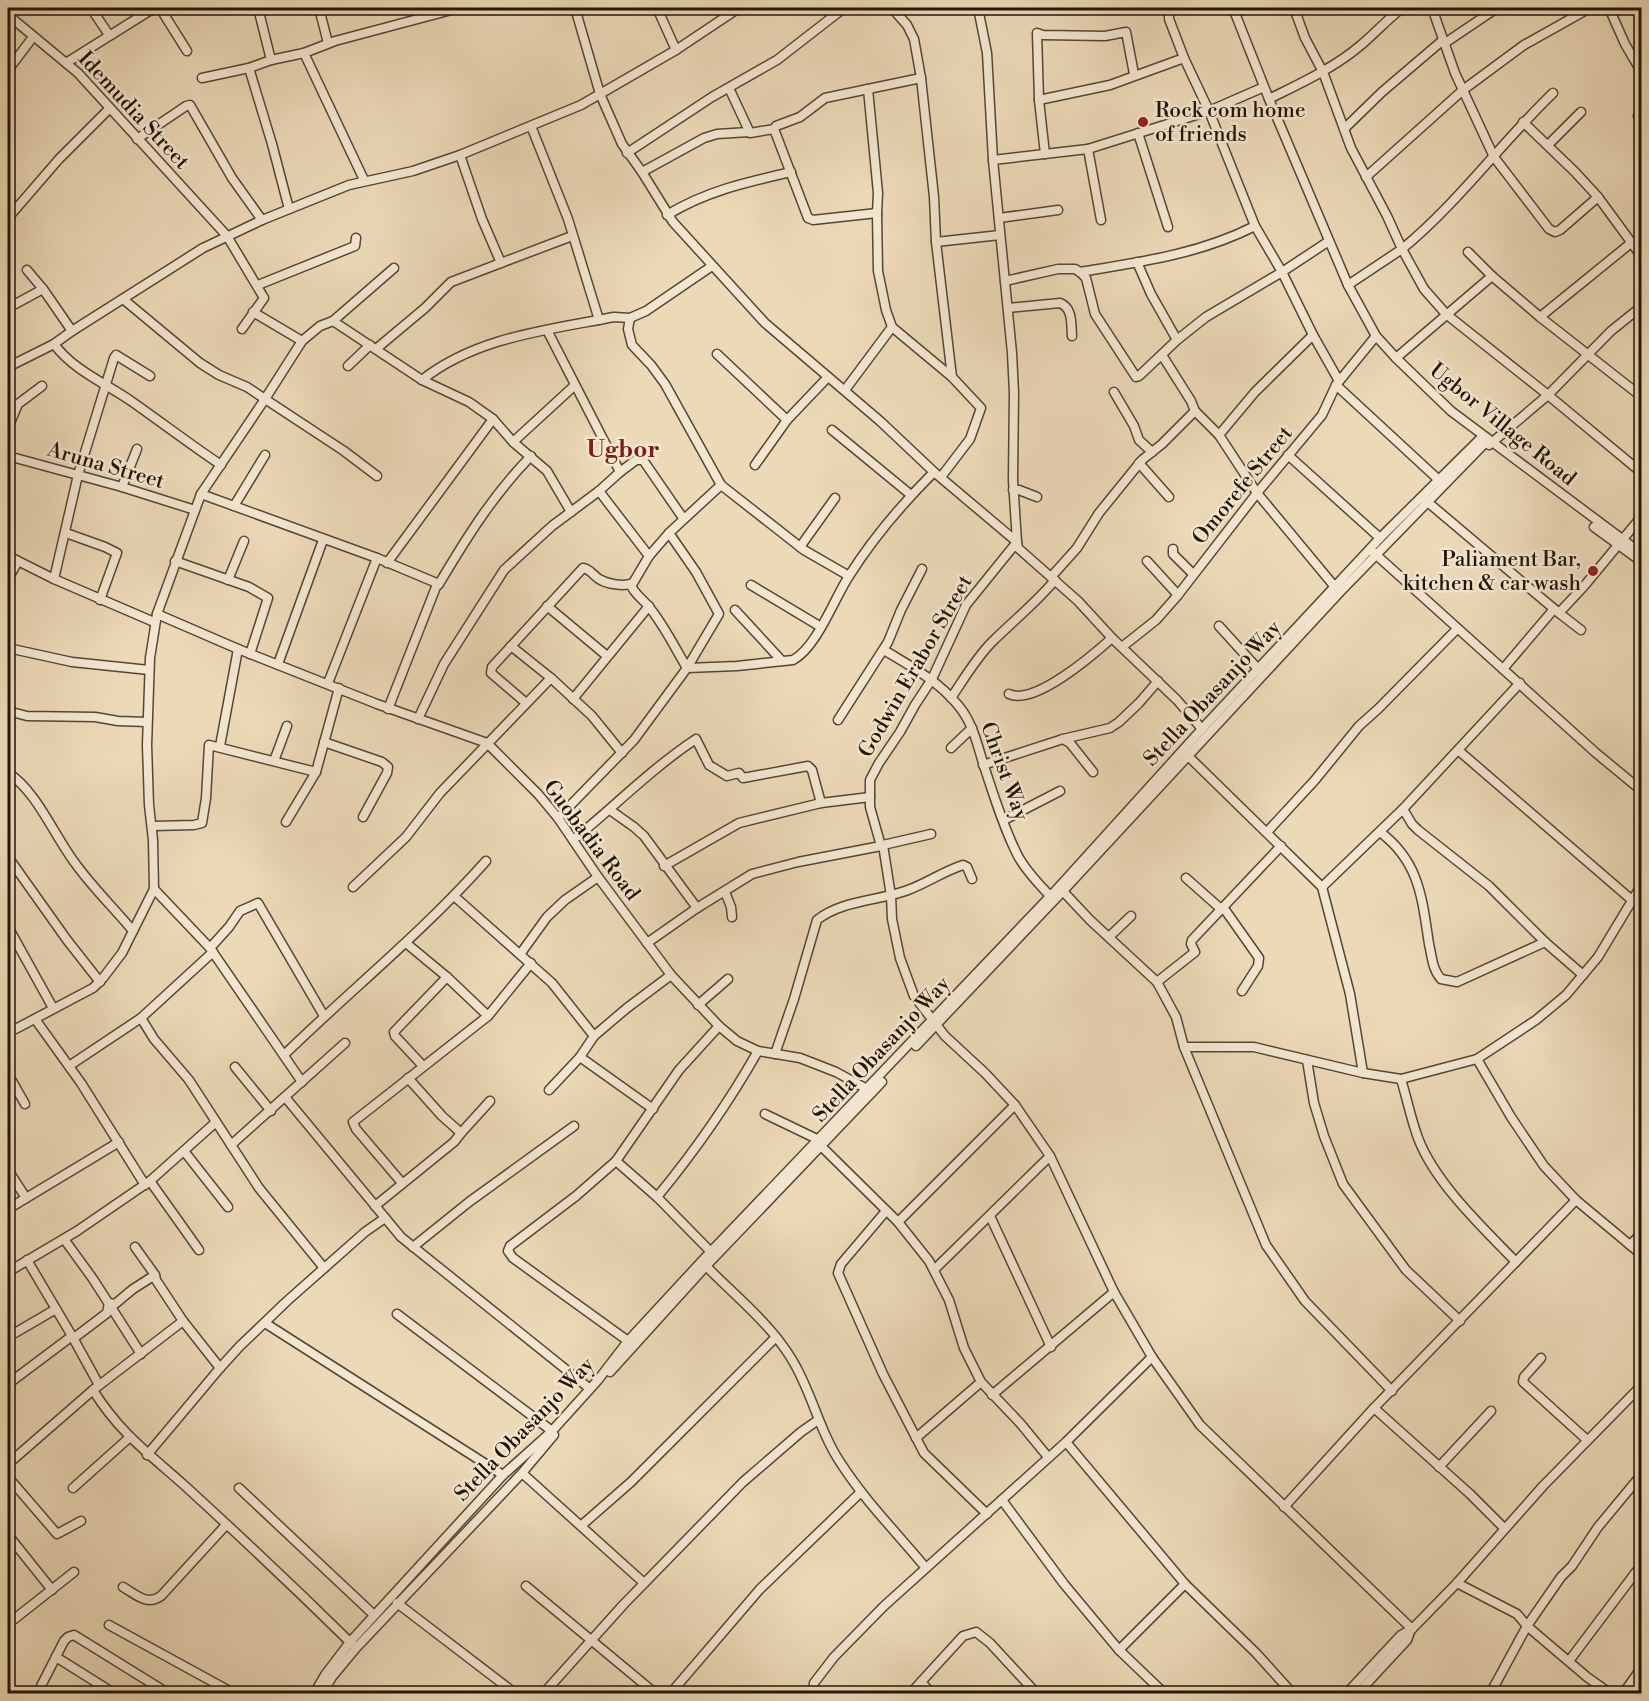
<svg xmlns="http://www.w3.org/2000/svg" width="1649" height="1701" font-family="'Libre Bodoni',serif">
	<rect width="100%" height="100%" fill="#ecd9b8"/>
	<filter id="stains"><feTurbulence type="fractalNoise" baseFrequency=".00333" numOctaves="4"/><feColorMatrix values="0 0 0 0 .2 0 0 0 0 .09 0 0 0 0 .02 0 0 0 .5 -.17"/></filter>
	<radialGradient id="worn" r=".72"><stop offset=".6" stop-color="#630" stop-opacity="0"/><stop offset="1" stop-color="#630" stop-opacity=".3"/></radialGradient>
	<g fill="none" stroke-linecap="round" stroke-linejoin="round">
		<defs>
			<g id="minor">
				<polyline points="91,8 109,35"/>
				<polyline points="160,8 187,51"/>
				<polyline points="258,8 271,60 304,53 364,180"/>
				<polyline points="319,8 328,43"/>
				<polyline points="575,8 600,94 622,144 642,172 673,222 765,323 880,421 934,472 1017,542 1018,548 1078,601 1112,638 1177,700 1202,729"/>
				<polyline points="657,8 676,50"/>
				<polyline points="892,8 907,25 914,39 921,78 934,197 936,242 952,377 981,408 970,439 941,477"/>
				<polyline points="978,8 987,53 993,160 1012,353 1014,393 1013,480 1017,542 966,605 932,679 915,705 900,732 879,763 870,780 870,807 881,846 883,845 891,896 892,919 900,958 914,996 945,1036 985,1073 1015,1105 1050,1156 1114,1292 1152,1357 1200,1425 1412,1629"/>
				<polyline points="1169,8 1169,19 1184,58"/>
				<polyline points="1233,8 1269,99 1348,285 1376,336 1396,358 1451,411 1642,554"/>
				<polyline points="1294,8 1305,38 1323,72 1351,148 1387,216 1402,249 1348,285"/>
				<polyline points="1432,8 1455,73 1494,157 1549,229 1555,232 1560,230 1598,197"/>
				<polyline points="1609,8 1625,44 1642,73"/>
				<polyline points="8,15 78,73 227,236 264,298 242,329"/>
				<polyline points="1445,43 1497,8"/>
				<polyline points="304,53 335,41 459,8"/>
				<polyline points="66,63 154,8"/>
				<polyline points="249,68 272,144 289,209"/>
				<polyline points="8,70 33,37"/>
				<polyline points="202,78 249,68 271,60"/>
				<polyline points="729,88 750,133 774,129"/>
				<path d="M1553,93C1501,143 1458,203 1402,249L1424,289L1446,314L1548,395L1642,473"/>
				<path d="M1269,99C1301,83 1334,68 1361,45C1375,33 1388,19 1402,8"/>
				<polyline points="1039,100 1110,85 1184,58 1209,111 1255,226 1282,272 1313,335 1339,381"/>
				<polyline points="1642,109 1638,116 1642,124"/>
				<polyline points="1523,122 1575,172 1598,197 1642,257"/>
				<polyline points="531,126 568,219 599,320"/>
				<polyline points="1344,129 1382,92 1443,40"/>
				<polyline points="1138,133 1168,227"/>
				<polyline points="137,139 186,106 190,105 232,178 262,220"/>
				<polyline points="1548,145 1581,112"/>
				<polyline points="1088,149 1101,220"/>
				<polyline points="627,153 712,97 777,60 844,8"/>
				<polyline points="1045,154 1039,100 1037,33 1043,35 1105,36 1126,32 1134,74"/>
				<polyline points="460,155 482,219 501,263"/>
				<polyline points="993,160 1088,149 1209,111 1264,87"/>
				<polyline points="642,172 704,138 717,134 749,132"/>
				<polyline points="1366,177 1463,90 1524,45 1590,8"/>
				<polyline points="877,213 813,220 808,218 774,129 776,126 800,117 825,98 921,78"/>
				<path d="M667,215C706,191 747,182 791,172"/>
				<polyline points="8,218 59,159 109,109"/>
				<polyline points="999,218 1058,210"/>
				<polyline points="936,242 1000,235"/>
				<polyline points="1468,252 1492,276"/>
				<polyline points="1137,262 1151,294 1177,340"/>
				<polyline points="27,270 43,289 72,331"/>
				<path d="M1080,272C1141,262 1200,254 1255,226"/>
				<polyline points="1005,281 1058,269 1075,269 1080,272 1086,278 1095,314 1136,377 1139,376 1177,340 1206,317 1282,272 1329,241"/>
				<polyline points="258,285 355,246 356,238"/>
				<polyline points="8,308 43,289"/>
				<path d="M1008,308L1060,303C1073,308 1071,324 1072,336"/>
				<polyline points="253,312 302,341"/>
				<polyline points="1540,317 1631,243"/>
				<polyline points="630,318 628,329 632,345 651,365 665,384 721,485 804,550 849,576"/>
				<polyline points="333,321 422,380 469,402 493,419 513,442 547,471 571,512"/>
				<polyline points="892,327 952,377"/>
				<polyline points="547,330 620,472"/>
				<path d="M54,344C73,370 105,383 131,401C161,422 191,445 221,465"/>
				<polyline points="376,349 425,308 451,282 572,236"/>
				<polyline points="717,354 787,420"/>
				<polyline points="1162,355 1191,401 1195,411 1219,435 1257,493 1335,587"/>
				<polyline points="1396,358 1492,276 1540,317 1642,397"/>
				<polyline points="348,366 370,345"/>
				<polyline points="8,367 54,344 72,331 203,248 262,220 349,185 413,171 460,155 581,105 676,50 739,8"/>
				<polyline points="150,376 116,355 114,358 78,475 54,579 154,622"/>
				<path d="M422,380C476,337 548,330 614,317L630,318L646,311L712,266"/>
				<polyline points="1336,385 1441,482"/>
				<polyline points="845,390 892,327 886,310 878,271 877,213 878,193 868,89"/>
				<polyline points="1114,392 1134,426 1139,440 1152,452"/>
				<polyline points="8,428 18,404 42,386"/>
				<polyline points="832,430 911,495"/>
				<polyline points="1219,435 1255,392 1313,335"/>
				<polyline points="513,442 574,386"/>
				<polyline points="1489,445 1548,395 1611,331 1642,306"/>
				<polyline points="1288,455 1380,538"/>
				<polyline points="8,456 122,487 195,510"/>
				<polyline points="1139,463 1169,497"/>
				<polyline points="755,465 787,420 828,377"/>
				<polyline points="377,476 344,451 265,399 302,341 320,326 333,321 394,268"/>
				<polyline points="122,487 137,449"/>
				<polyline points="1013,490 1019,490 1037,497"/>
				<polyline points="599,491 649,556"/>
				<polyline points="201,494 377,558 439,584"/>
				<polyline points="1424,499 1559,613 1585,585 1642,516"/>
				<polyline points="234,506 265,455"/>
				<polyline points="1594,527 1642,562"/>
				<polyline points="66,533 105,547 117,553 100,600"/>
				<polyline points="669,533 696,572 719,614 687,668"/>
				<polyline points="800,547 835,498"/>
				<polyline points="1173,549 1173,554 1193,574"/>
				<polyline points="1373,552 1596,753 1642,791"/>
				<polyline points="8,556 54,579"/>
				<polyline points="175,561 249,587 268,598 250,654"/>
				<polyline points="1147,561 1178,595"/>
				<polyline points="387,563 493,419"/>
				<polyline points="1051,577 1077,548 1099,513 1142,460 1162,444 1195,411"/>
				<polyline points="8,579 18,561"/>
				<polyline points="228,580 244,541"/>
				<polyline points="751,585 821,627"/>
				<polyline points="547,606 607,656"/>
				<polyline points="735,610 782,661"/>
				<polyline points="1559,613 1581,630"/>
				<polyline points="157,614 238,649 377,704 487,743 538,794 558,818 598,877 671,975 719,1026 737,1041 758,1051 800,1058 836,1072 867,1089"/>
				<polyline points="1219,626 1258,669"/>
				<polyline points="511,646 551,678 592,716 622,753"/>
				<polyline points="1122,647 1156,620 1178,595 1257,493 1322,415 1336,385 1376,336"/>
				<polyline points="8,648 72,662 149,670"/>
				<path d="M884,650C910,666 937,680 957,704C973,722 977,744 984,766C994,796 1004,829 1018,856C1026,871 1038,883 1050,896"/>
				<polyline points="278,664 323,540"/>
				<path d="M687,668L737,666L793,660C817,647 834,599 849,576C873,538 903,503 934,472"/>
				<polyline points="1503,669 1554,609"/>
				<polyline points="328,683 377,558"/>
				<path d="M1009,694C1034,706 1093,655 1112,638"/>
				<path d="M951,698C964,679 976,658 992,642C1013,621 1036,603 1055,580"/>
				<polyline points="573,699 649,606"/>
				<path d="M526,703L491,673L492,667L583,568C590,569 593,575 599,579C607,584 624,587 633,583L649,556L669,533L721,485"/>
				<path d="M388,709L436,587L439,584C467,537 493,495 531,456"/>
				<polyline points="8,711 27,716 95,717 118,721 147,722"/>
				<polyline points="418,719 444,664 504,570 552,526 599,491 620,472 636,460 643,460 683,518"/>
				<polyline points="838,720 888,642 901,610 922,569"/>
				<polyline points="1063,739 1070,743 1093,772"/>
				<polyline points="324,742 382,762 388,767 387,773 363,817"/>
				<polyline points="220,746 238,649"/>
				<polyline points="951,748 972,728"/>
				<polyline points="1458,750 1633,901"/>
				<polyline points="1186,754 1322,887 1350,994 1363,1073"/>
				<polyline points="274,761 287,726"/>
				<polyline points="983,765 1063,739 1110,728 1119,722 1139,703 1158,681"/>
				<path d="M8,773C36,790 55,837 75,863C92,887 114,908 133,931"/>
				<polyline points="1403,809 1412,824 1418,830 1489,886 1545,942 1583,975"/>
				<polyline points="610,810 634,827 644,836 697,908"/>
				<path d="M558,818L634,740L687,668C675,648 664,625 649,607C643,599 634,594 631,585"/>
				<polyline points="1004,820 1060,791"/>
				<polyline points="286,822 316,772"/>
				<polyline points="153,826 194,825 202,823 206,798 209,745 316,772 339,688"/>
				<polyline points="1267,832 1315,780 1359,726 1378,709 1457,629"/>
				<path d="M1380,832C1420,862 1422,899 1429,944C1432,956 1432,969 1441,979L1457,982L1545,942"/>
				<path d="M573,840C614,807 652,768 696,739L709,765L727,776L739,773L743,778L808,766L812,770L821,803"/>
				<polyline points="883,845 931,834"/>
				<polyline points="8,857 67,940 100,982"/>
				<polyline points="664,866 739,823 821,803 870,797"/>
				<polyline points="1186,878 1221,909"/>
				<polyline points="353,887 406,837 440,793 551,678"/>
				<polyline points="1059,887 1090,920 1157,982 1176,1017 1184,1047 1266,1245 1305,1301 1392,1391"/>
				<polyline points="1322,887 1403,809 1520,683"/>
				<polyline points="154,889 210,948 302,1082"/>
				<polyline points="725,892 731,907 732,917"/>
				<polyline points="454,896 552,983 594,1036"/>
				<polyline points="1223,907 1259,958 1258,966 1242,991"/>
				<polyline points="8,927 53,1008"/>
				<polyline points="1110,936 1131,916"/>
				<polyline points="406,943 447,977 488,1016"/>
				<polyline points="647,943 697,908 752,874 798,862 881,846"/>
				<polyline points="210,948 229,927 240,911 258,903 324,1016"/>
				<polyline points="521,953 547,917 565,900 598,877"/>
				<polyline points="1157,982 1195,952 1191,944 1192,940 1281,846"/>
				<polyline points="698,1005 728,979"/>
				<polyline points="141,1018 213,952"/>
				<polyline points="35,1019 81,1083 145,1185"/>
				<polyline points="8,1033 93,988 103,978 122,953 154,889 153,840 149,805 147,745 150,658 157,614 201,494 265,399 247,387 219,375 200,363 123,299"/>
				<polyline points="916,1046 1063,891 1340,592 1488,440"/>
				<polyline points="1184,1047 1254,1047 1363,1073 1401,1079 1477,1059 1536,1020 1566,995 1598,957 1642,884"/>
				<path d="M285,1054C352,989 424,931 486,861"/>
				<path d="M775,1054L794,999L817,920C842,900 879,901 908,890C927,883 944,871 963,865L967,867L972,879"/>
				<polyline points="580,1057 653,1109"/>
				<polyline points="1477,1059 1511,1117 1544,1166 1576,1200"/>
				<polyline points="1307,1060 1314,1103 1324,1136 1343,1184 1406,1270 1460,1321"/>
				<polyline points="69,1066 141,1018 154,1039 189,1080 259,1188 324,1268"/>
				<polyline points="423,1066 395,1036 394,1032 447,977"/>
				<polyline points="235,1067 271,1111"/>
				<polyline points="8,1074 25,1104"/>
				<path d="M1401,1079C1407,1099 1411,1119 1418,1138C1435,1183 1483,1228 1516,1262"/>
				<polyline points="549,1090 580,1057 594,1036 627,1008 671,975"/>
				<polyline points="285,1097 401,1237 589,1388"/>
				<polyline points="765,1114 819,1140"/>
				<polyline points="461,1133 490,1101"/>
				<polyline points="818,1143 898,1222 929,1261 949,1300 964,1348 981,1382 1020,1423 1048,1457"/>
				<polyline points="231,1145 345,1043"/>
				<polyline points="184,1151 228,1207"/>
				<polyline points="616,1161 679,1070 719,1026"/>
				<polyline points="8,1170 26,1198"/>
				<polyline points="150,1181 199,1250"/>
				<polyline points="402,1183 356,1129 353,1122 488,1016 531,963"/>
				<path d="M657,1197C695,1151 729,1102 758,1051"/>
				<polyline points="375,1206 454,1142 461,1133 442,1116 408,1078"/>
				<polyline points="8,1209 119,1142"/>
				<polyline points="886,1211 841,1264 838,1273 883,1374 924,1453 987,1514"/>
				<polyline points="990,1216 1051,1347"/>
				<polyline points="898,1222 1015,1105"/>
				<polyline points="64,1239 93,1279 141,1354"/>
				<polyline points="1630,1245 1642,1233"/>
				<polyline points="135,1247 155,1275"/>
				<polyline points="413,1247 469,1202 574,1126"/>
				<polyline points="27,1260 72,1336 99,1385"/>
				<path d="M704,1264C733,1294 769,1322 791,1358C812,1391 819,1432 842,1465C866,1502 898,1534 926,1568"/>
				<polyline points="935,1269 1050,1156"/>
				<polyline points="8,1272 77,1231 150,1181 216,1122"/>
				<polyline points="397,1314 552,1431"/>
				<polyline points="265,1323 503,1475"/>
				<polyline points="8,1337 56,1309"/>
				<polyline points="74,1338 107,1313 109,1303 115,1304 133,1289 155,1275 156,1280 183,1321 220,1368"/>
				<polyline points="628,1341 513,1258 508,1251 510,1246 576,1196 616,1161 657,1197 711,1252"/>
				<polyline points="1541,1358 1524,1377 1523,1382 1586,1439"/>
				<polyline points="610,1372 706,1266 882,1082"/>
				<polyline points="8,1384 72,1336"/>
				<path d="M93,1390C119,1432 148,1453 184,1485C241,1537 298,1591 353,1645"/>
				<polyline points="992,1395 1114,1292"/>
				<polyline points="1374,1408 1470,1494 1504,1528"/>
				<polyline points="916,1438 981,1382"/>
				<polyline points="1066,1442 1185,1584 1256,1653 1293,1694"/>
				<polyline points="147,1455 220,1368 239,1347 287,1301 365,1232 385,1218"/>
				<polyline points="8,1464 93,1390 183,1321"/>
				<polyline points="1439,1467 1491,1411"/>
				<polyline points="522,1473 644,1583"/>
				<polyline points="8,1477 57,1534 81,1521"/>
				<polyline points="73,1488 130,1437"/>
				<polyline points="239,1488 374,1615"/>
				<polyline points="1002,1500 1064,1584 1119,1650 1165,1694"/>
				<polyline points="1284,1507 1374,1408 1576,1200 1642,1255"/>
				<polyline points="582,1525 631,1482 776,1337"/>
				<polyline points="8,1535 52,1590"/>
				<polyline points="1457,1583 1517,1614 1527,1626 1490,1694"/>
				<polyline points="526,1586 656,1694"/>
				<path d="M123,1587C137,1595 147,1606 161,1596L226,1525"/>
				<polyline points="397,1603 516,1694"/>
				<polyline points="8,1624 74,1572"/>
				<polyline points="109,1625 235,1694"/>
				<polyline points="1119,1650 1185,1584"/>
				<polyline points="56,1657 115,1694"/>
				<polyline points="1569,1661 1642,1564"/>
				<polyline points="921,1682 932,1694"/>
				<polyline points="48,1694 43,1690 41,1686 64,1641 68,1637 74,1635 169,1694"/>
				<polyline points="314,1694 325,1675 350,1642 503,1475 552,1431 598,1380 628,1341 701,1262 1059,887 1202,729 1380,538 1483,436"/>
				<polyline points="322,1694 332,1677 356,1648 522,1473 554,1435"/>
				<polyline points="543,1694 624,1604 743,1482 801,1432 818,1420"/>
				<polyline points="670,1694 760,1589 861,1492"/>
				<polyline points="813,1694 814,1683 834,1657 884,1606 1066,1442 1152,1357"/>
				<polyline points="910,1694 963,1636 976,1632 990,1643 1037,1694"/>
				<polyline points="1346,1694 1401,1635 1412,1629 1457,1583 1543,1486 1642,1385"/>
				<polyline points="1357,1694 1407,1640 1411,1629"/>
				<polyline points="1611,1694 1587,1677 1527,1626 1561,1577 1572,1566 1598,1527 1637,1480"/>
				<polyline points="1623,1694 1642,1667"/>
			</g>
		</defs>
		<use href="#minor" stroke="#544732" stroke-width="11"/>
		<use href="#minor" stroke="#f3e6d1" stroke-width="8"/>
	</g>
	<g fill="#8f2418" stroke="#f3e6d1" stroke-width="2">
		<circle cx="1143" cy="122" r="6"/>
		<circle cx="1593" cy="571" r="6"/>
	</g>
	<g text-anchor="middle" stroke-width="5" stroke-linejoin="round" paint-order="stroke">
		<g font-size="21" fill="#211606" stroke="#f3e6d1">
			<text transform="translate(134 110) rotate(47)" y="7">Idemudia Street</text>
			<text transform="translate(1503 424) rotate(39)" y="7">Ugbor Village Road</text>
			<text transform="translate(106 465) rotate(16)" y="7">Aruna Street</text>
			<text transform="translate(1242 485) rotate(-51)" y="7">Omorefe Street</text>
			<text transform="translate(915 666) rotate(-60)" y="7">Godwin Erabor Street</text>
			<text transform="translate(1212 693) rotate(-47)" y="7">Stella Obasanjo Way</text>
			<text transform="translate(1005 771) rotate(70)" y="7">Christ Way</text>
			<text transform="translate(592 840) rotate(53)" y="7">Guobadia Road</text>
			<text transform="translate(881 1049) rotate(-47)" y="7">Stella Obasanjo Way</text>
			<text transform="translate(524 1429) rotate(-46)" y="7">Stella Obasanjo Way</text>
		</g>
		<g font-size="21" fill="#211606" stroke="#f3e6d1" text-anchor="start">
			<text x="1155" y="117">Rock com home<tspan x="1155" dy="24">of friends</tspan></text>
			<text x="1581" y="566" text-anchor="end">Paliament Bar,<tspan x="1581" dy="24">kitchen &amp; car wash</tspan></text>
		</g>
		<g font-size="24" font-weight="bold" fill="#7a1f14" stroke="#f3e6d1">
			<text x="623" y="457">Ugbor</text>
		</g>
	</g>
	<rect width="1649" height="1701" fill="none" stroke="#ecd9b8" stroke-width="30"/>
	<rect x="9" y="9" width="1631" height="1683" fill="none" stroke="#211606" stroke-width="3"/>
	<rect x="15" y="15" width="1619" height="1671" fill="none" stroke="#211606" stroke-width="1.5"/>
	<rect width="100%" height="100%" filter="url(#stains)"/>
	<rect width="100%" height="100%" fill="url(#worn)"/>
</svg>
